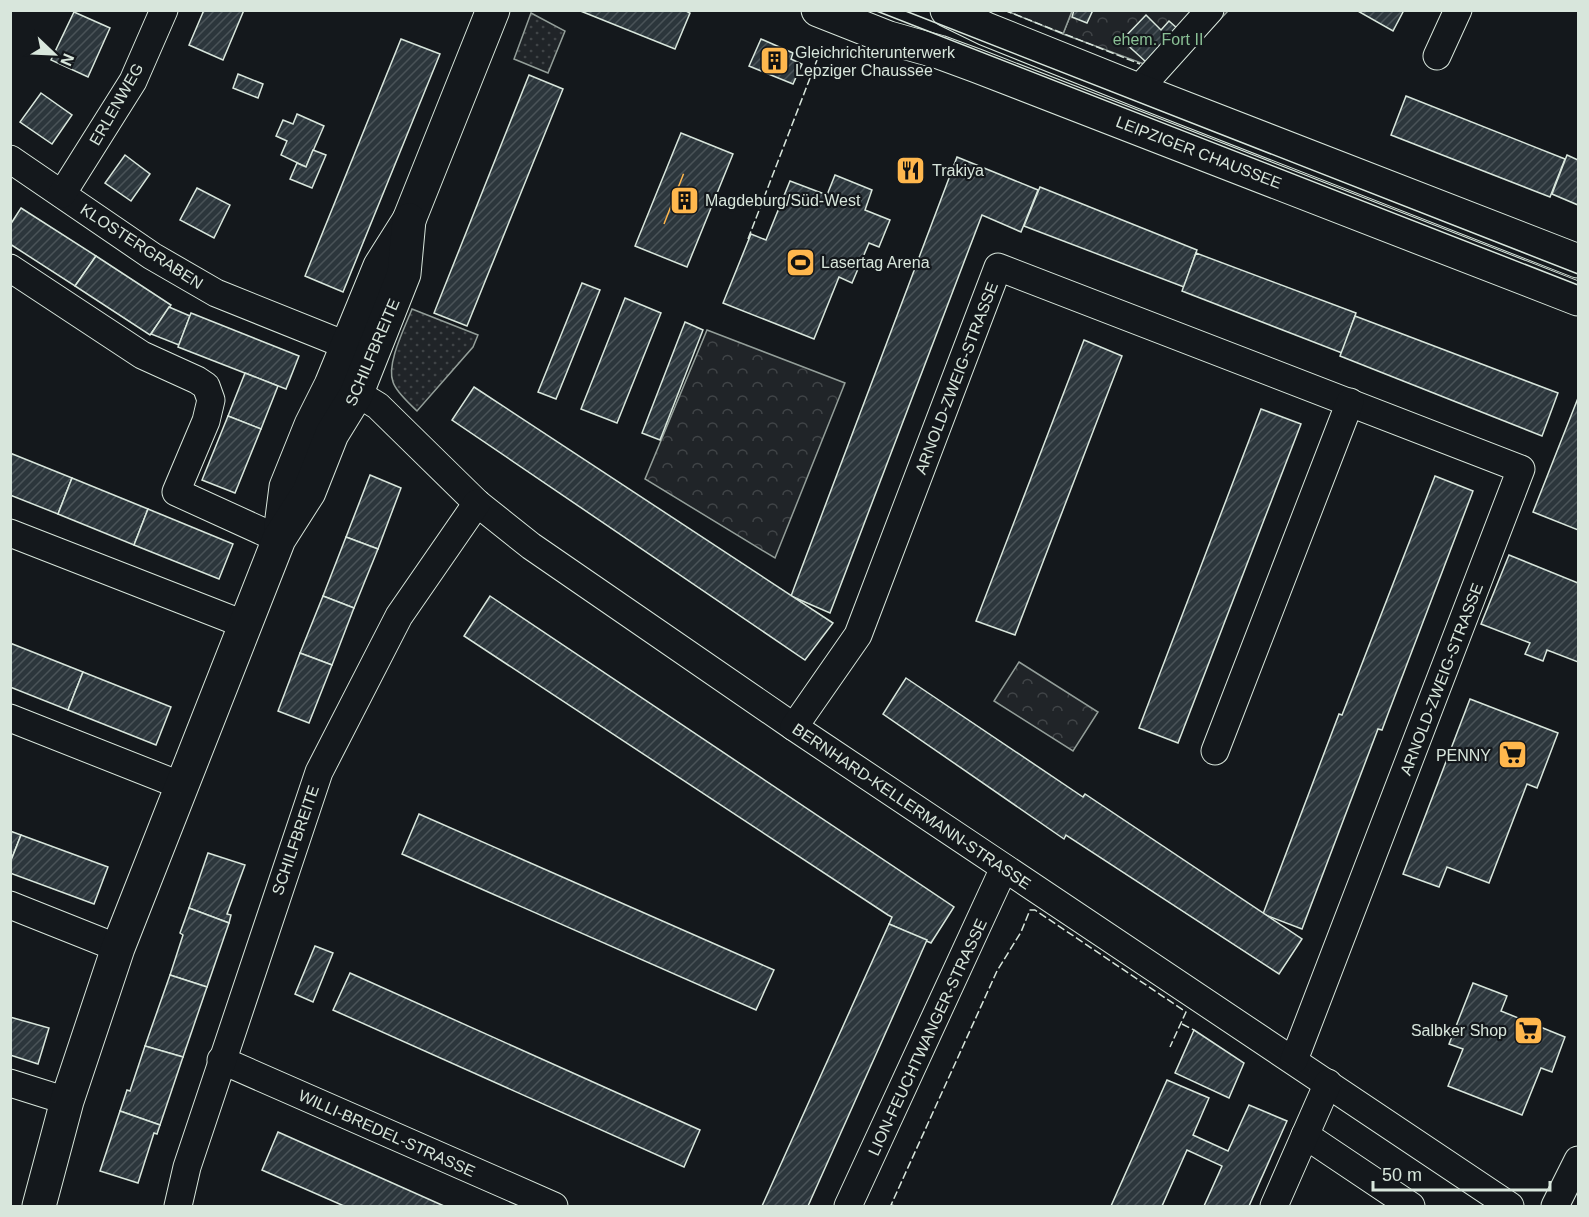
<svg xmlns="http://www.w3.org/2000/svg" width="1589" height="1217" font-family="Arial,sans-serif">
	<defs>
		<pattern id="grass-dots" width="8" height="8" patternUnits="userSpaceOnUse" patternTransform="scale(1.5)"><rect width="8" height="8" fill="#202428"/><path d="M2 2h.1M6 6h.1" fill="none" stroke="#404447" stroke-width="1.8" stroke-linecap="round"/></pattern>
		<pattern id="forest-crowns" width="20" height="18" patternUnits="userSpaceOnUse" patternTransform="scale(1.5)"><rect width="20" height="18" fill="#202428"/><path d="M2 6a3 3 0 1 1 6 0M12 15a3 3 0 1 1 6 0" fill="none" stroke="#404447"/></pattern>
		<pattern id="building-hatch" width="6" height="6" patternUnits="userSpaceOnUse" patternTransform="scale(1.5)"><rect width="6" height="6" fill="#2c363c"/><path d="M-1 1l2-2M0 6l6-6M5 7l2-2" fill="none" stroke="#4a5358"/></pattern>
	</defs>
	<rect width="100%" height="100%" fill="#14181c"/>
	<g fill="url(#grass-dots)" stroke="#939e99" stroke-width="1.5">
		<polygon points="531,13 565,31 548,73 514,59"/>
		<path d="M412,309L478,335L473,347L417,411C409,403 396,392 393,382C386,364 405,327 412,309Z"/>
	</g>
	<g fill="url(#forest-crowns)" stroke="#939e99" stroke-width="1.5">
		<polygon points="1072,11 1228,11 1168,73 1063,34"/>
		<polygon points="707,330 845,383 775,558 645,479"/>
		<polygon points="1019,662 1098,712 1073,751 994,701"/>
	</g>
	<polygon fill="#202428" stroke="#939e99" stroke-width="1.5" points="1007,11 1072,11 1063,34"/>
	<g fill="url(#building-hatch)" stroke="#d8e6dc" stroke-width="1.5">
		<polygon points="204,10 244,10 223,60 189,45"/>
		<polygon points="578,10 684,10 690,13 675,49"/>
		<polygon points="1074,10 1093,10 1087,23 1072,17"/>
		<polygon points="1356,10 1404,10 1393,31"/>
		<polygon points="74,12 110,28 88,77 51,60"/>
		<polygon points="1146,15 1161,30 1169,21 1178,29 1146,62 1122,40"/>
		<polygon points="401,39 440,54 343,292 305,276"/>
		<polygon points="761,39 793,53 791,59 802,64 793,84 749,66"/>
		<polygon points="238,74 263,84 258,98 233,88"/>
		<polygon points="529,75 563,89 467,326 434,313"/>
		<polygon points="41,93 72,115 52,144 20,122"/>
		<polygon points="1406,96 1565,159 1550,197 1391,135"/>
		<polygon points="297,114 324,126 306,167 281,155 287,141 276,136 283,120 293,124"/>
		<polygon points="681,133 733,154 687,267 635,246"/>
		<polygon points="313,150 326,155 312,188 290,179 297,163 306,167"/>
		<polygon points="125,155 150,174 131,201 105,183"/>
		<polygon points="1567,155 1578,160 1578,205 1552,194"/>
		<polygon points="957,157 1038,190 1021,232 982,215 830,613 791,596"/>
		<polygon points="835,175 872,190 865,210 890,220 879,247 869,243 852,283 839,277 814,339 723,303 751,234 766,240 790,181 827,195"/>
		<polygon points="1040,187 1197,250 1184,287 1024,226"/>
		<polygon points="197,188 230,205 214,238 180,220"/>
		<polygon points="21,208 96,256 75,286 10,244 10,225"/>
		<polygon points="1196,253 1356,313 1342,353 1182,291"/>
		<polygon points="96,256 171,305 150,335 75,286"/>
		<polygon points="582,283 600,290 556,399 538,392"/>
		<polygon points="625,298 661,313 617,423 581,409"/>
		<polygon points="169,307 190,316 179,345 151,334"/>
		<polygon points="191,313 299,356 286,389 178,347"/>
		<polygon points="1355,316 1558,393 1542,436 1340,356"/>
		<polygon points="685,322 703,330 660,440 642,433"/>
		<polygon points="1084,340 1122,356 1015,635 976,621"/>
		<polygon points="245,373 278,386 261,429 228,416"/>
		<polygon points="474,387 833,623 805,660 452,420"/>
		<polygon points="1578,398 1578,530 1533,512"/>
		<polygon points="1261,409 1301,424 1178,743 1139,728"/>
		<polygon points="228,416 261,429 235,493 202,480"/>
		<polygon points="10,453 72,478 58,514 10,495"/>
		<polygon points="370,475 401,488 378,549 346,537"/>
		<polygon points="1435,476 1473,491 1388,714 1382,730 1378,729 1302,929 1263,914 1339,714 1342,715"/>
		<polygon points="72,478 148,509 134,545 58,514"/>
		<polygon points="148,509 233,544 219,579 134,545"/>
		<polygon points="346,537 378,549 354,608 323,596"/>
		<polygon points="1509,555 1578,583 1578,662 1547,650 1543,661 1525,654 1530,643 1481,624"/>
		<polygon points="323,596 354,608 332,665 300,653"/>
		<polygon points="490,596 954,907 931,943 889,924 892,917 888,915 464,636"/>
		<polygon points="10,643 83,672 68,710 10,687"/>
		<polygon points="300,653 332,665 309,723 278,711"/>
		<polygon points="83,672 171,707 156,745 68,710"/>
		<polygon points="906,678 1083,797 1085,794 1302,939 1279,974 1066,835 1064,839 883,714"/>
		<polygon points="1470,699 1558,733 1537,788 1527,784 1489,883 1447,867 1439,887 1403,874"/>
		<polygon points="419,814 774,970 756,1010 402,854"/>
		<polygon points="10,831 21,835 10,863"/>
		<polygon points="21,835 108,867 94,904 10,873 10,863"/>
		<polygon points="208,853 245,865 227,914 231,915 229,923 189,908"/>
		<polygon points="189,908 229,923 207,987 170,975 183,935 180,933"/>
		<polygon points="889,924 927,940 882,1041 808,1206 762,1206"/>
		<polygon points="315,946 333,953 313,1002 295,994"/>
		<polygon points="350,973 700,1130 684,1167 333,1010"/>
		<polygon points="170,975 207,987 183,1057 145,1046"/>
		<polygon points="1473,983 1507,996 1501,1011 1565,1037 1552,1072 1541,1068 1522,1115 1448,1086 1463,1049 1449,1044"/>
		<polygon points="10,1017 49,1028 38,1064 10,1055"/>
		<polygon points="1194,1030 1244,1063 1229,1098 1175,1073"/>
		<polygon points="145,1046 183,1057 160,1125 120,1111 127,1090 130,1091"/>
		<polygon points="1167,1080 1209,1098 1193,1135 1228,1151 1249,1105 1287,1121 1249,1206 1204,1206 1222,1166 1187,1150 1162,1206 1111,1206"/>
		<polygon points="120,1111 160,1125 157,1134 154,1133 138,1183 100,1171"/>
		<polygon points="278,1132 444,1206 344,1206 262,1170"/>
	</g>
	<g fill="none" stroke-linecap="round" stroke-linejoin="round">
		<defs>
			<g id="minor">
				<polyline points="1437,56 1458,10"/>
				<polyline points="1143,92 1147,80 1210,10"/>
				<polyline points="10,159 152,256 216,293 348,346"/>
				<polyline points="62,194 133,81 164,10"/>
				<polyline points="10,268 142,355 197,380 206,386 211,400 206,421 176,492 279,539"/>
				<polyline points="338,388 365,398 378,406 477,503 531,546 794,727 1510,1206"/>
				<polyline points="10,533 246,625"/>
				<polyline points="10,718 182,786"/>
				<polyline points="794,727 858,635 998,267 1521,469 1294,1060"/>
				<polyline points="1215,751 1350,402"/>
				<polyline points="10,905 118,948"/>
				<polyline points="221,1060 554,1206"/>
				<polyline points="10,1083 67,1101"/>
				<polyline points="1305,1135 1411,1206"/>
				<polyline points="178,1206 187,1167 319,772 399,616 477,503"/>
				<polyline points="848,1206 1004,868"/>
				<polyline points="1274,1206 1328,1083"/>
				<polyline points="1555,1206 1578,1160"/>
			</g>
			<g id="major">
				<polyline points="818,10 889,38 939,52 977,66 1578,299"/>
				<polyline points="947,10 986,29 1143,92 1578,261"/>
				<polyline points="281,526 286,487 311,425 331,385 380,266 409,220 493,10"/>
				<polyline points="39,1206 67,1101 118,948 279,539 309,492 332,434 356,395 404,274 409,220"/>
			</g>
		</defs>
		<use href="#minor" stroke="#d8e6dc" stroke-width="29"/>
		<use href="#major" stroke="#d8e6dc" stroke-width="35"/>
		<use href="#minor" stroke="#14181c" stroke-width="27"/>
		<use href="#major" stroke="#14181c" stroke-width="33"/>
		<g stroke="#d8e6dc" stroke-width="1.5">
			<polyline points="874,10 1578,285"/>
			<polyline points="903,10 1578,274"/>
		</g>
		<g stroke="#d8e6dc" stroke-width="1.5" stroke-dasharray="8 3" stroke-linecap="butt">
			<polyline points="1004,10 1140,64"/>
			<polyline points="748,239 817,60"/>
			<polyline points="1182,1024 1194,1030"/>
			<polyline points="895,1206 891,1205 997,971 1021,932 1030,910 1035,910 1186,1012 1170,1047"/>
		</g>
		<polyline stroke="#ffb74d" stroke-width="1.5" stroke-dasharray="21 4.5 3 4.5" stroke-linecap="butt" points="664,224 685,170"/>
	</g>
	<defs>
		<symbol id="building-square" viewBox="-11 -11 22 22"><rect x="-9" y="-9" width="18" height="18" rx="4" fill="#ffb74d" stroke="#14181c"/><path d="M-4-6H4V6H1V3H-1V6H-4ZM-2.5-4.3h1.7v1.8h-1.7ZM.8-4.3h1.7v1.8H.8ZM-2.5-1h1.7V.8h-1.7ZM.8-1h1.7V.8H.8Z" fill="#111"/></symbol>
		<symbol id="restaurant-square" viewBox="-11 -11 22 22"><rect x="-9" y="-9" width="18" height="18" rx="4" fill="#ffb74d" stroke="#14181c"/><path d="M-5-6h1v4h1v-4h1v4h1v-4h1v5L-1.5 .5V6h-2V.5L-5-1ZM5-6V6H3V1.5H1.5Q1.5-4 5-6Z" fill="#111"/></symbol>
		<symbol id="stadium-square" viewBox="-11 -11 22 22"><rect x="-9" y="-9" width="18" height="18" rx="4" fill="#ffb74d" stroke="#14181c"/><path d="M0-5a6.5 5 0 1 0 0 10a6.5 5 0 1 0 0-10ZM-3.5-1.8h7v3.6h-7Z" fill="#111"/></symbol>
		<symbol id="supermarket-square" viewBox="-11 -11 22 22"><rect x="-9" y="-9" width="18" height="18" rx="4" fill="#ffb74d" stroke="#14181c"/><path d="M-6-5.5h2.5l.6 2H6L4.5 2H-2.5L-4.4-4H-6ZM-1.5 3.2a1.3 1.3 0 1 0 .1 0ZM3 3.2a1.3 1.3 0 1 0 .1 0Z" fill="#111"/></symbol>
	</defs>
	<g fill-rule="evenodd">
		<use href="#building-square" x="758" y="44" width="33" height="33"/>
		<use href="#restaurant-square" x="894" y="154" width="33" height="33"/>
		<use href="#building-square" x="668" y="184" width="33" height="33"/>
		<use href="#stadium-square" x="784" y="246" width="33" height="33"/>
		<use href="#supermarket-square" x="1496" y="738" width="33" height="33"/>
		<use href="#supermarket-square" x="1512" y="1014" width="33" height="33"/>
	</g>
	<g text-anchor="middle" stroke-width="4.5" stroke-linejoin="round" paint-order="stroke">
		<g font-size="16" fill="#8ac095" stroke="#14181c">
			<text x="1158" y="45">ehem. Fort II</text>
		</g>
		<g font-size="16" fill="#d8e6dc" stroke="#14181c" text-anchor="start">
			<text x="795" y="58">Gleichrichterunterwerk<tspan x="795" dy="18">Lepziger Chaussee</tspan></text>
			<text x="932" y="176">Trakiya</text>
			<text x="705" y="206">Magdeburg/Süd-West</text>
			<text x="821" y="268">Lasertag Arena</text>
			<text x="1491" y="761" text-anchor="end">PENNY</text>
			<text x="1507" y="1036" text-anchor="end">Salbker Shop</text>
		</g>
		<g font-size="16" fill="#d8e6dc" stroke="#14181c">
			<text transform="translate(116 104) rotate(-60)" y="6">ERLENWEG</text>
			<text transform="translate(1199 152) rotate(21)" y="6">LEIPZIGER CHAUSSEE</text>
			<text transform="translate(142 246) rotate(33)" y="6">KLOSTERGRABEN</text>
			<text transform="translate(372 352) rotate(-67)" y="6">SCHILFBREITE</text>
			<text transform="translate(956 378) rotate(-69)" y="6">ARNOLD-ZWEIG-STRASSE</text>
			<text transform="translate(1441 679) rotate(-69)" y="6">ARNOLD-ZWEIG-STRASSE</text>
			<text transform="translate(912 806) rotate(34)" y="6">BERNHARD-KELLERMANN-STRASSE</text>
			<text transform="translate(295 840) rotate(-71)" y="6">SCHILFBREITE</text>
			<text transform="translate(927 1037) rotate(-65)" y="6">LION-FEUCHTWANGER-STRASSE</text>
			<text transform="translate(387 1133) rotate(24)" y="6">WILLI-BREDEL-STRASSE</text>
		</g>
	</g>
	<rect width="1589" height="1217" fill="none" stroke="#d8e6dc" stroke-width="24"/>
	<g transform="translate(54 54) rotate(113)" stroke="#14181c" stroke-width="4.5" paint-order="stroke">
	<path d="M0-4.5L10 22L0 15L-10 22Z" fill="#d8e6dc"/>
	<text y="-9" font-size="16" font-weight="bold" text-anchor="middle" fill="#d8e6dc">N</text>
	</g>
	<path d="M1373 1181v9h177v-9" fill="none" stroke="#d8e6dc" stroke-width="3"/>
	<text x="1382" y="1181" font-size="18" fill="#d8e6dc" stroke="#14181c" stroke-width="4.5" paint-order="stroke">50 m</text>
</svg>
